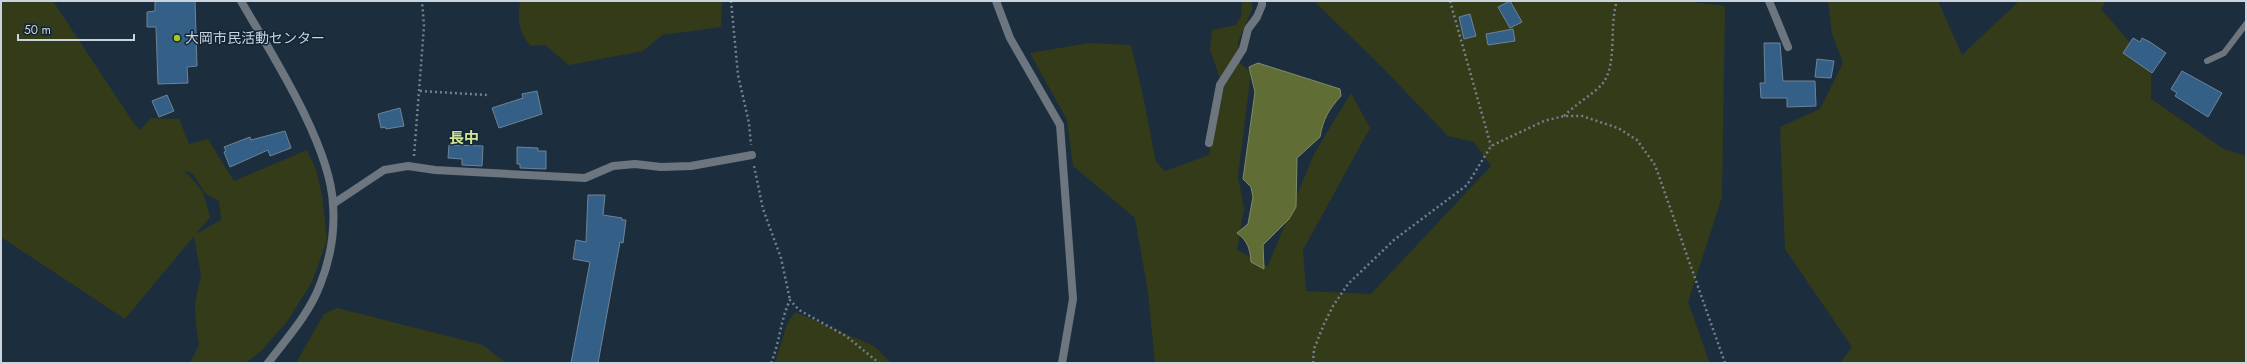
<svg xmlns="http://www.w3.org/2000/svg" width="2247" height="364" font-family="Jost,'Noto Sans JP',sans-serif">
	<rect width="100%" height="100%" fill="#1c2e3e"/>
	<g fill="#343b19" fill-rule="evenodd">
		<path d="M1,1H53L135,125L140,130L151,118L179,119L189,144L208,139L234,181L307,150L316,169L322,195L327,240L312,282L286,323L261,351L246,363H190L199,345L196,325L195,304L201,275L194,236L125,319L1,237ZM184,170L193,174L205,193L219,201L221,220L196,234L210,217L203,192Z"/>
		<path d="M520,1H722L721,27L662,35L643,51L569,65L545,45L531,46C518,32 518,19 520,1Z"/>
		<polygon points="1242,1 1252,1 1252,9 1238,42 1240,63 1251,72 1238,176 1244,209 1237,250 1268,266 1314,154 1351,93 1370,128 1303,250 1306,291 1371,294 1491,166 1474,142 1448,136 1381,66 1314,1 1684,1 1725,6 1722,197 1688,302 1709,361 1713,363 1155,363 1148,292 1135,218 1073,166 1067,120 1030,53 1089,43 1131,45 1143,96 1156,162 1165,171 1209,155 1222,85 1210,49 1212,30 1236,25 1241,16"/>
		<polygon points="1828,1 1938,1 1962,55 2019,1 2106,1 2101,9 2151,67 2151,99 2224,149 2246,156 2246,363 1840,363 1852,347 1785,249 1780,127 1820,109 1843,63 1832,34"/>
		<polygon points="337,308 483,345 506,363 296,363 324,314"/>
		<polygon points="795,312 874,346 891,363 775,363 787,324"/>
	</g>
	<path fill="#606d35" stroke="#808c68" d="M1258,63L1340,89L1341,96C1329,109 1323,119 1320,137L1297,158L1296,207L1289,219L1263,245L1264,269L1251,262C1250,249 1248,241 1237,233L1248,224L1253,197L1251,187L1243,179L1255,92L1249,67Z"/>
	<g fill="#346088" stroke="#6e8397">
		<polygon points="155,1 195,1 197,66 187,67 188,83 158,84 156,27 147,27 147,12 155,11"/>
		<polygon points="1510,1 1522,22 1510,28 1498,7"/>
		<polygon points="1470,14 1476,36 1464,39 1459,17"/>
		<polygon points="1513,29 1515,41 1488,45 1486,34"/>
		<polygon points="2133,38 2140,42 2142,38 2150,42 2166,53 2152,73 2123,53"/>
		<polygon points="1764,43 1780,43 1783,81 1815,81 1816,106 1787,107 1787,98 1761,98 1760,83 1765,83"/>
		<polygon points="1817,59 1834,61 1831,78 1815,77"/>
		<polygon points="2182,71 2222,93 2208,117 2175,96 2177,93 2171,89"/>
		<polygon points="537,91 542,114 499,128 492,108 523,98 522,94"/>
		<polygon points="167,95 174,111 159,117 152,101"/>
		<polygon points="400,108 404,126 386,129 385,127 381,128 378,114"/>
		<polygon points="285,131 291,148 270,156 268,150 230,167 224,152 226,151 224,147 250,137 251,140"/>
		<polygon points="449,145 483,146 482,166 462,165 462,159 448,158"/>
		<polygon points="517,147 538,148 538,151 546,151 546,169 520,168 520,164 517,164"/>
		<polygon points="588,195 605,195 603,215 622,218 622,220 626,220 623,243 620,242 598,363 571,363 590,262 573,259 576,240 586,242"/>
	</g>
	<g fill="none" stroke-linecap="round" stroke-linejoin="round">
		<g stroke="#73818f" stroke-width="2.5" stroke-dasharray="2 3" stroke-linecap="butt">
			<polyline points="731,1 738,75 749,123 751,145"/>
			<polyline points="1450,1 1491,146"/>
			<polyline points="420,91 487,95"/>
			<path d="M1564,116C1574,105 1600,90 1605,80C1617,59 1609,25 1617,1"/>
			<polyline points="414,156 424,26 422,1"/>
			<polyline points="754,166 763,209 781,258 790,300"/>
			<path d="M771,363C780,342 780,321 790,300L799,310L846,336L879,363"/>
			<polyline points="1313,363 1314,349 1324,324 1333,306 1348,284 1394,240 1467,185 1491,146 1544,121 1564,116 1582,116 1618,128 1637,140 1655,165 1725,363"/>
		</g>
		<polyline stroke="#6d767f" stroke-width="6" points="2207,61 2224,53 2246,24"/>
		<g stroke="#6d767f" stroke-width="8">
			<path d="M241,1C271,53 330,144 333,204C335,231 330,260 320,285C309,314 287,338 268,363"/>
			<polyline points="996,1 1010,38 1060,125 1073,299 1062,363"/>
			<polyline points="1769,1 1788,47"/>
			<polyline points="1209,143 1220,85 1243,49 1248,29 1257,17 1262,5 1262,1"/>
			<polyline points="333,204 384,170 408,166 435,170 585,178 613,166 635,164 661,167 691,166 752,155"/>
		</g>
	</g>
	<circle fill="#a9c71a" stroke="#122434" stroke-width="1.5" cx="177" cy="38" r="4"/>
	<g text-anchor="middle" stroke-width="3" stroke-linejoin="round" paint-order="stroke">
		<g font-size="14" fill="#c9d4df" stroke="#122434" text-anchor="start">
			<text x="185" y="43">大岡市民活動センター</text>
		</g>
		<g font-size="15" font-weight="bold" fill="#d0e498" stroke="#122434">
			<text x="464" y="143">長中</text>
		</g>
	</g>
	<rect width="2247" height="364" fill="none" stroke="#c9d4df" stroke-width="4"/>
	<path d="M18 34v6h116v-6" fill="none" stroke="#c9d4df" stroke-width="2"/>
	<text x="24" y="34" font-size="12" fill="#c9d4df" stroke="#122434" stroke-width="3" paint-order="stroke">50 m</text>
</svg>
